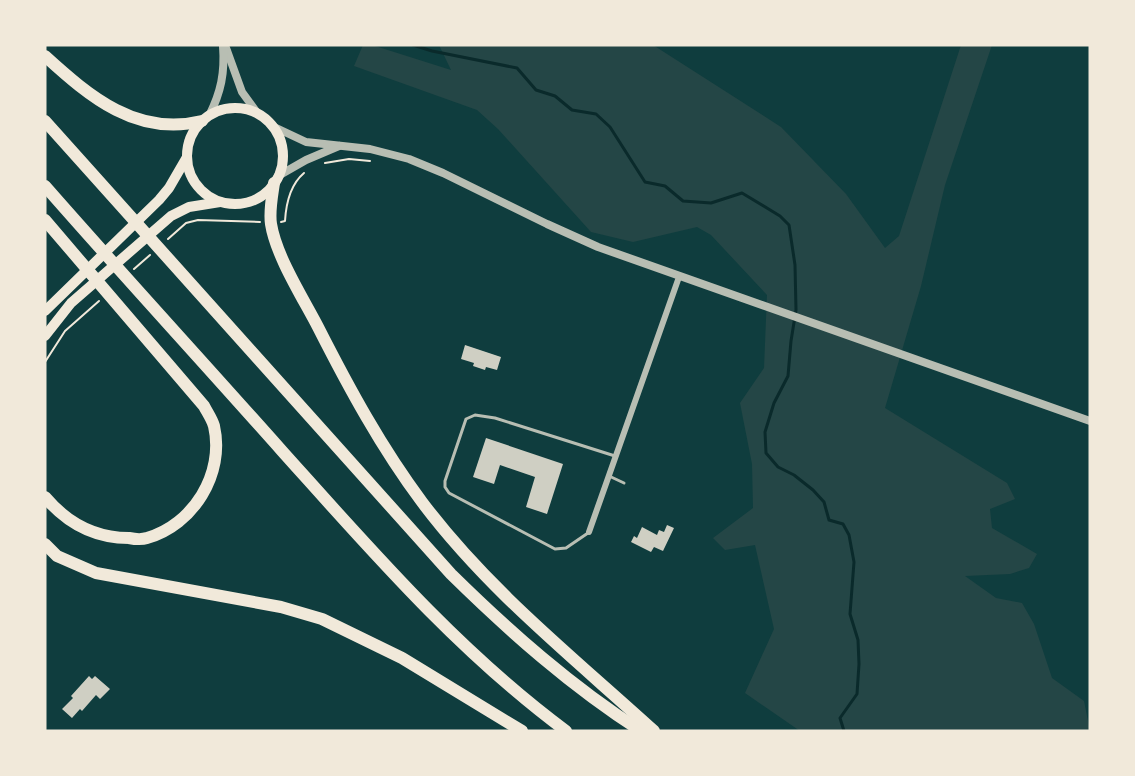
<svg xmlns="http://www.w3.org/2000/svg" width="1135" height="776" font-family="'PT Serif',serif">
	<rect width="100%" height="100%" fill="#0f3d3e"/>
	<polygon fill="#244646" points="363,45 372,45 451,70 439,45 653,45 781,127 846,194 885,248 899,236 961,45 992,45 945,185 921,286 885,408 1007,483 1015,499 990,509 992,528 1037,554 1029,568 1010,574 965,576 996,598 1022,603 1034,624 1052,678 1084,701 1090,731 800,731 745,693 774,629 755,545 725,550 713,538 753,508 752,464 740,403 764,368 767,295 711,235 697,227 633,242 591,232 498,129 477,110 354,66"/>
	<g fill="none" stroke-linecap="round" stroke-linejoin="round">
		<polyline stroke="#0a2a2b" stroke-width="3" points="413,45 432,51 517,68 536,90 555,96 572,110 596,114 610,127 645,182 665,186 683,201 711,203 742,193 780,216 789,225 795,265 796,310 791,341 788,376 774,403 765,432 766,453 778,467 794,475 813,490 824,502 829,520 843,524 849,535 854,562 850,614 858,640 859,664 857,694 840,718 844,731"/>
	</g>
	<g fill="#cfcfc3">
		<polygon points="465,345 501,357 497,370 486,367 485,370 473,366 474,363 461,359"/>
		<polygon points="486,438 563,464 547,514 526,507 535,477 500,465 494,484 473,477"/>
		<polygon points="667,525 674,528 663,551 654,547 651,552 631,542 634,536 637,538 642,527 657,535 659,530 664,532"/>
		<polygon points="89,676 92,679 95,676 110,689 100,699 96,695 82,711 80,709 72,718 62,709 73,698 71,696"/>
	</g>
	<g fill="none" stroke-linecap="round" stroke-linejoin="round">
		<g stroke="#f1e9da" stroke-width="2">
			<polyline points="325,163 349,159 370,161"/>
			<path d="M281,222L285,221C286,204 291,184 304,173"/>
			<polyline points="168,239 186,223 198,220 260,222"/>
			<polyline points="134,269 150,255"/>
			<polyline points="45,362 65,331 99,301"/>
		</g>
		<g stroke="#b8beb3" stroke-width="3">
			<polyline points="609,476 624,483"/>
			<polyline points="588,533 566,548 555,549 449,493 445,487 445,481 466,419 475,415 495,418 615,456"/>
		</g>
		<polyline stroke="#b8beb3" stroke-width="6" points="589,532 679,277"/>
		<g stroke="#b8beb3" stroke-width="8">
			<polyline points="225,45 242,92 258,114"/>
			<path d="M209,116C221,92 225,73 223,46"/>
			<polyline points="272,126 306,142 370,149 409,159 443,173 547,224 598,247 1090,421"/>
			<polyline points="278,176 306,160 339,146"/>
		</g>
		<g stroke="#f1e9da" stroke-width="10">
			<circle cx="235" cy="156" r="48"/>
			<polyline points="45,311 159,200 169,188 187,157"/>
			<polyline points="45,336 71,303 171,216 189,207 220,202"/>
		</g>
		<g stroke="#f1e9da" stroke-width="12">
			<path d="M45,56C90,97 137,137 202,121"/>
			<path d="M45,121L451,574C510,632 571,686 641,731"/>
			<path d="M274,183C272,197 269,211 271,224C276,256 303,298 318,327C349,388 381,447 422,502C488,590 574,658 654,731"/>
			<path d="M45,186C123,275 203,362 282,451C371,550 458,651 566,731"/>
			<path d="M45,220L204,406C207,412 212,419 214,426C225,474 193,525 147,538C141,540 134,539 129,538C94,538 67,523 45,497"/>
			<polyline points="45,544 57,556 96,573 281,607 322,619 402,658 522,731"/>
		</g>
	</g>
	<rect width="1135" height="776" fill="none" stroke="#f1e9da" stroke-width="93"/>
</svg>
